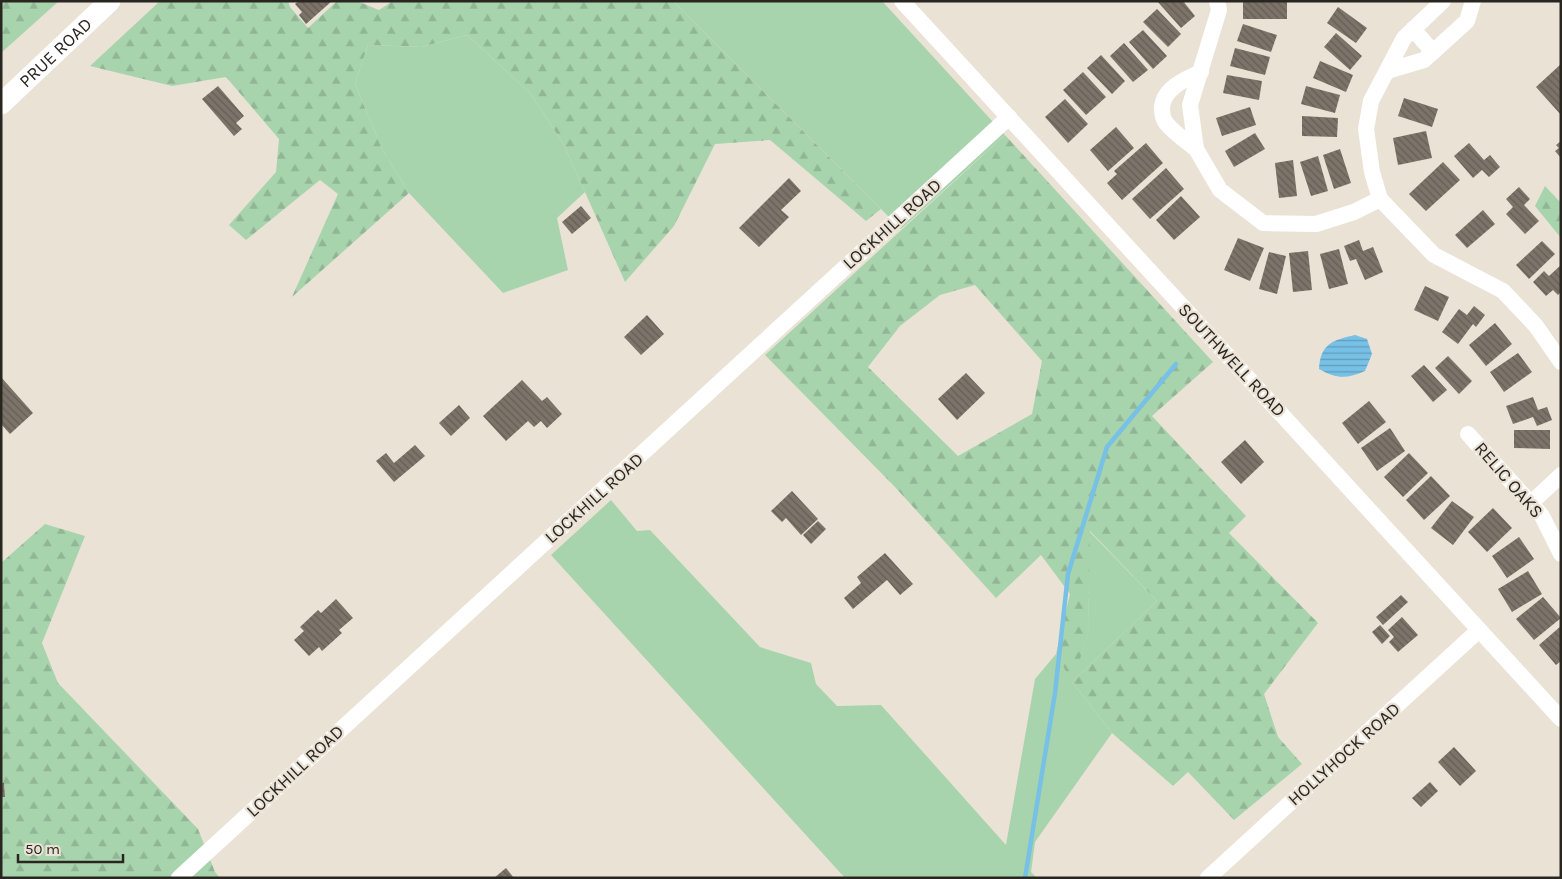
<svg xmlns="http://www.w3.org/2000/svg" width="1562" height="879" font-family="Karla,sans-serif">
	<defs>
		<pattern id="forest-firs" width="22" height="20" patternUnits="userSpaceOnUse" patternTransform="scale(1.25)"><rect width="22" height="20" fill="#a8d4ad"/><path d="M5 1l3.5 6h-7zM16 11l3.5 6h-7z" fill="#91b695"/></pattern>
		<pattern id="water-rules" width="6" height="5" patternUnits="userSpaceOnUse" patternTransform="scale(1.25)"><rect width="6" height="5" fill="#77c0e6"/><path d="M0 2.5h6" fill="none" stroke="#629cba"/></pattern>
		<pattern id="building-back-hatch" width="6" height="6" patternUnits="userSpaceOnUse" patternTransform="scale(1.25)"><rect width="6" height="6" fill="#7c7369"/><path d="M-1 5l2 2M0 0l6 6M5-1l2 2" fill="none" stroke="#665e56"/></pattern>
	</defs>
	<rect width="100%" height="100%" fill="#ebe2d6"/>
	<g fill="#a8d4ad">
		<polygon points="673,1 882,1 1005,135 901,229"/>
		<polygon points="467,35 530,93 564,145 585,192 557,218 568,270 503,293 409,193 382,149 355,84 368,45 421,47"/>
		<polygon points="611,500 637,531 650,530 760,647 811,663 816,684 837,706 881,705 1006,845 1035,679 1056,654 1072,681 1088,634 1089,531 1157,601 1072,682 1112,733 1035,842 1031,872 1037,878 845,878 551,555"/>
	</g>
	<g fill="url(#forest-firs)" fill-rule="evenodd">
		<polygon points="1,1 59,1 1,53"/>
		<polygon points="160,1 288,1 290,7 308,28 337,1 357,1 379,10 393,1 673,1 881,209 866,221 770,140 715,144 674,226 625,282 564,145 530,93 467,35 421,47 368,45 355,84 382,149 409,193 292,297 338,194 320,180 246,240 229,225 276,172 279,139 226,77 172,86 90,66"/>
		<path d="M1005,135L1213,362L1152,416L1246,516L1229,533L1318,623L1264,694L1278,737L1302,764L1234,820L1188,772L1173,786L1112,733L1072,682L1056,654L1070,594L1041,555L996,598L895,487L765,355ZM975,285L1042,361L1032,414L958,456L868,367L900,326L940,295ZM1090,531L1157,601L1073,681L1088,634Z"/>
		<polygon points="1545,186 1561,203 1561,238 1535,206"/>
		<polygon points="45,524 85,536 42,643 58,683 198,829 215,872 220,878 1,878 1,797 5,797 4,783 1,783 1,563"/>
	</g>
	<path fill="url(#water-rules)" d="M1355,335L1367,339L1372,354L1365,371C1347,379 1336,379 1319,369C1320,344 1333,340 1355,335Z"/>
	<g fill="none" stroke-linecap="round" stroke-linejoin="round">
		<polyline stroke="#77c0e6" stroke-width="4.5" points="1025,878 1055,693 1068,574 1107,447 1176,364"/>
	</g>
	<g fill="url(#building-back-hatch)">
		<polygon points="299,1 332,1 306,24 299,15 302,12 295,4"/>
		<polygon points="1157,1 1183,1 1195,16 1181,28"/>
		<rect x="1243" y="2" width="44" height="17"/>
		<polygon points="1338,7 1367,28 1356,43 1327,23"/>
		<polygon points="1157,9 1181,34 1168,47 1143,22"/>
		<polygon points="1243,24 1277,35 1271,52 1237,41"/>
		<polygon points="1143,30 1167,56 1153,69 1129,42"/>
		<polygon points="1336,33 1362,56 1350,70 1324,47"/>
		<polygon points="1124,43 1148,70 1133,82 1110,56"/>
		<polygon points="1235,48 1270,57 1265,75 1230,66"/>
		<polygon points="1101,55 1125,81 1112,94 1087,68"/>
		<polygon points="1320,61 1353,75 1346,92 1313,78"/>
		<polygon points="1561,64 1561,115 1536,87"/>
		<polygon points="1083,72 1106,97 1086,115 1063,90"/>
		<polygon points="1227,75 1262,81 1259,100 1223,93"/>
		<polygon points="218,86 244,116 236,123 242,129 234,136 202,99"/>
		<polygon points="1306,86 1340,95 1335,113 1301,104"/>
		<polygon points="1404,98 1438,109 1432,127 1398,116"/>
		<polygon points="1065,99 1088,124 1068,143 1045,117"/>
		<polygon points="1250,107 1256,125 1222,136 1216,118"/>
		<polygon points="1302,116 1338,118 1337,137 1302,136"/>
		<polygon points="1116,127 1134,148 1108,171 1090,150"/>
		<polygon points="1426,131 1432,158 1398,165 1393,138"/>
		<polygon points="1255,133 1265,149 1234,167 1225,151"/>
		<polygon points="1561,141 1561,158 1555,151 1559,148 1556,145"/>
		<polygon points="1146,143 1163,163 1122,200 1107,183 1117,174 1114,171"/>
		<polygon points="1469,143 1484,160 1490,155 1500,167 1489,177 1482,170 1473,178 1454,156"/>
		<polygon points="1340,149 1351,183 1334,189 1323,155"/>
		<polygon points="1318,156 1328,191 1311,196 1300,162"/>
		<polygon points="1293,160 1297,196 1279,198 1275,163"/>
		<polygon points="1443,162 1460,180 1426,211 1409,194"/>
		<polygon points="1166,168 1184,189 1150,219 1132,199"/>
		<polygon points="789,178 801,191 781,210 789,217 759,247 739,228"/>
		<polygon points="1519,187 1530,199 1524,205 1539,221 1525,234 1506,214 1513,207 1506,199"/>
		<polygon points="1181,196 1200,217 1174,240 1156,220"/>
		<polygon points="581,206 591,218 572,234 562,222"/>
		<polygon points="1483,210 1495,224 1467,248 1455,235"/>
		<polygon points="1238,238 1264,248 1250,281 1224,270"/>
		<polygon points="1359,240 1363,251 1373,247 1383,272 1365,280 1356,259 1350,261 1344,246"/>
		<polygon points="1542,241 1555,254 1529,279 1516,265"/>
		<polygon points="1339,249 1348,284 1329,289 1320,254"/>
		<polygon points="1308,251 1312,290 1293,292 1289,253"/>
		<polygon points="1269,252 1286,256 1277,294 1259,289"/>
		<polygon points="1561,265 1561,292 1558,295 1553,290 1546,296 1533,282 1544,271 1549,276"/>
		<polygon points="1425,286 1449,297 1438,321 1414,310"/>
		<polygon points="1474,306 1485,315 1476,327 1473,324 1458,344 1442,332 1459,309 1467,315"/>
		<polygon points="647,315 664,334 641,355 624,337"/>
		<polygon points="1495,323 1512,344 1486,366 1469,345"/>
		<polygon points="1518,353 1532,372 1504,392 1490,372"/>
		<polygon points="1448,356 1472,381 1459,394 1435,368"/>
		<polygon points="1424,365 1447,390 1433,402 1411,376"/>
		<polygon points="966,373 985,393 957,420 938,399"/>
		<polygon points="1,377 33,413 10,434 1,424"/>
		<polygon points="522,380 542,401 547,397 562,414 547,428 541,421 534,427 528,421 506,441 483,416"/>
		<polygon points="1533,397 1538,410 1547,407 1552,420 1537,426 1533,417 1513,424 1506,406"/>
		<polygon points="1369,401 1386,422 1358,444 1342,423"/>
		<polygon points="459,405 470,418 451,436 439,423"/>
		<polygon points="1390,428 1405,451 1377,471 1361,448"/>
		<polygon points="1514,430 1550,430 1550,449 1514,448"/>
		<polygon points="1245,440 1264,462 1241,484 1221,462"/>
		<polygon points="415,445 425,456 394,482 376,461 386,453 394,463"/>
		<polygon points="1409,453 1428,473 1403,497 1384,477"/>
		<polygon points="1431,476 1450,496 1424,520 1406,500"/>
		<polygon points="792,491 818,519 801,535 786,518 782,522 771,511"/>
		<polygon points="1452,501 1474,517 1453,545 1431,528"/>
		<polygon points="1493,508 1512,528 1487,552 1468,532"/>
		<polygon points="818,521 826,529 811,544 803,535"/>
		<polygon points="1519,537 1534,559 1507,578 1492,556"/>
		<polygon points="885,553 913,584 900,595 887,580 853,609 844,598 861,583 857,577"/>
		<polygon points="1528,571 1542,594 1512,612 1498,589"/>
		<polygon points="1401,595 1408,602 1383,625 1376,617"/>
		<polygon points="1543,597 1561,618 1534,640 1516,619"/>
		<polygon points="336,599 353,618 339,630 342,633 322,651 319,647 309,656 294,640 304,631 300,627 318,610 321,613"/>
		<polygon points="1402,617 1418,635 1398,652 1389,642 1394,637 1388,630"/>
		<polygon points="1380,625 1390,636 1382,644 1372,632"/>
		<polygon points="1561,626 1561,661 1556,665 1539,645"/>
		<polygon points="1454,747 1476,771 1460,786 1438,762"/>
		<polygon points="1430,782 1438,791 1421,807 1412,798"/>
		<polygon points="1,783 4,783 5,797 1,797"/>
		<polygon points="506,868 514,878 494,878"/>
	</g>
	<g fill="none" stroke-linecap="round" stroke-linejoin="round">
		<g stroke="#fff" stroke-width="16">
			<polyline points="902,1 1561,719"/>
			<polyline points="1217,1 1219,10 1190,105 1196,149 1220,190 1263,223 1316,224 1354,212 1380,199"/>
			<polyline points="1443,1 1404,38 1371,101 1366,129 1372,172 1380,199 1434,255 1503,291 1536,326 1561,362"/>
			<polyline points="1413,29 1433,52"/>
			<polyline points="1387,71 1424,60 1467,21 1473,1"/>
			<path d="M1196,149C1186,141 1174,133 1166,123C1163,119 1162,113 1162,108C1163,88 1186,79 1201,72"/>
			<polyline points="1468,434 1542,516 1561,554"/>
			<polyline points="1531,503 1561,475"/>
			<polyline points="179,878 1009,117"/>
			<polyline points="1208,878 1479,630"/>
		</g>
		<path stroke="#fff" stroke-width="21" id="s1" d="M1,104L110,1"/>
	</g>
	<g text-anchor="middle" stroke-width="4.5" stroke-linejoin="round" paint-order="stroke">
		<g font-size="18" fill="#292621" stroke="#ebe2d6">
			<text dy="6" stroke="none"><textPath href="#s1" startOffset="75">PRUE ROAD</textPath></text>
			<text transform="translate(892 224) rotate(-42)" y="6">LOCKHILL ROAD</text>
			<text transform="translate(1232 360) rotate(47)" y="6">SOUTHWELL ROAD</text>
			<text transform="translate(1509 480) rotate(49)" y="6">RELIC OAKS</text>
			<text transform="translate(594 498) rotate(-42)" y="6">LOCKHILL ROAD</text>
			<text transform="translate(1344 754) rotate(-42)" y="6">HOLLYHOCK ROAD</text>
			<text transform="translate(295 771) rotate(-43)" y="6">LOCKHILL ROAD</text>
		</g>
	</g>
	<rect width="1562" height="879" fill="none" stroke="#292621" stroke-width="5"/>
	<path d="M18 854v8h105v-8" fill="none" stroke="#292621" stroke-width="2.5"/>
	<text x="25" y="854" font-size="15" fill="#292621" stroke="#ebe2d6" stroke-width="4" paint-order="stroke">50 m</text>
</svg>
